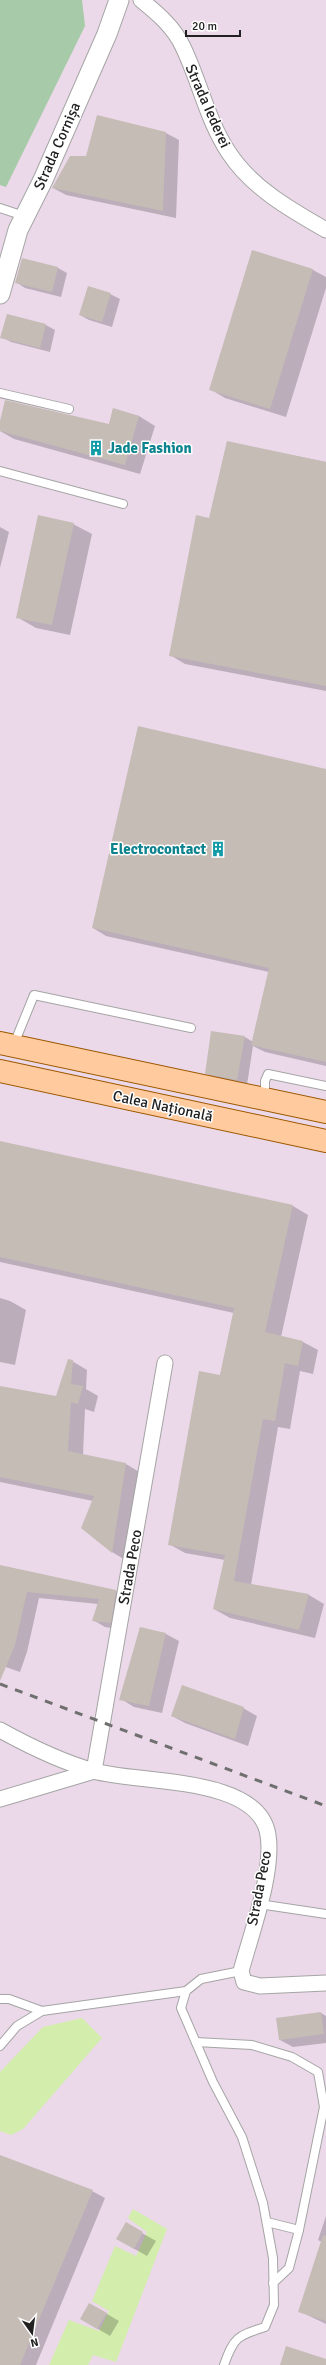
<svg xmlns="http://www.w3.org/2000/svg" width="326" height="2365" font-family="Signika,sans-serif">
	<rect width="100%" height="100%" fill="#f1ede7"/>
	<rect fill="#ebd9e9" x="0" y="0" width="326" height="2365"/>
	<g fill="#d3edac">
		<polygon points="82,2018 102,2038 23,2129 11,2135 0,2131 0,2072 43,2027"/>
		<polygon points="133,2209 167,2229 116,2362 93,2355 88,2365 49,2365 69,2320 99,2331 109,2311 92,2301 115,2246 136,2256 147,2232 128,2218"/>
	</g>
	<polygon fill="#a7cba9" points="0,0 82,0 85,26 6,187 0,185"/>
	<g fill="#0003">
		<polygon points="166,133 179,140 176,218 66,195 53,188"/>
		<polygon points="253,251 313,270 326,277 326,288 286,417 225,398 210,389"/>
		<polygon points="58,268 67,273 61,297 25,288 16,282"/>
		<polygon points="110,294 120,299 112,327 89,320 80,315"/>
		<polygon points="46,325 55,330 50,352 11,342 2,337"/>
		<polygon points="113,409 139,416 155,426 140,474 14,439 0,431 0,425 109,426"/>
		<polygon points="227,442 326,462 326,691 185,664 170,655 210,519"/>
		<polygon points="73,524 92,534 70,635 36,628 17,617"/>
		<polygon points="0,527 9,532 0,568"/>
		<polygon points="326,770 326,1066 265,1052 253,1046 247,1085 215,1079 206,1073 245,1037 253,1042 269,972 106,936 93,928"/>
		<polygon points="0,1142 293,1206 308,1215 281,1337 303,1342 318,1350 313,1374 300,1371 290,1429 278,1427 251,1585 309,1595 324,1604 315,1638 230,1618 214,1609 225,1560 185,1553 169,1544 220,1376 234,1313 0,1262"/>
		<polygon points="0,1298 10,1301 26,1310 15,1365 0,1362"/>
		<polygon points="72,1361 87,1370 86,1389 98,1396 94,1412 85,1409 83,1455 126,1464 141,1473 127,1561 112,1552 82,1528 93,1501 0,1482 0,1415 57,1397"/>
		<polygon points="2,1566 116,1591 128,1598 123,1630 105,1627 93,1620 98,1604 39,1598 27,1652 20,1672 0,1665 0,1573"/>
		<polygon points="140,1628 166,1634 179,1641 162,1713 134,1707 121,1699"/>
		<polygon points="243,1708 257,1716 248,1746 185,1723 172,1716"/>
		<polygon points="321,2013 326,2016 326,2043 293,2047 280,2040"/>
		<polygon points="0,2156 92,2191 105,2198 36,2365 0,2365"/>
		<polygon points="326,2216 326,2324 299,2311 322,2242 318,2240"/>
		<polygon points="126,2224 156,2241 147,2256 117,2239"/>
		<polygon points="90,2304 119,2321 110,2336 81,2319"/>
	</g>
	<g fill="#c6bcb6">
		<polygon points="97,115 166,132 163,211 52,188 70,156 86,156"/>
		<polygon points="252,250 313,269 270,409 209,390"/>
		<polygon points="22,258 58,267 52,292 15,283"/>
		<polygon points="88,286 111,293 102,322 79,315"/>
		<polygon points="7,314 46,324 40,348 0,338"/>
		<polygon points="5,400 109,424 113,408 139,416 125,465 0,431 0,421"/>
		<polygon points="227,441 326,462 326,686 169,656 196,515 209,518"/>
		<polygon points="38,515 74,523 52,625 16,618"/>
		<polygon points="138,726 326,769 326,1062 251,1045 269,968 92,928"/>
		<polygon points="211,1031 245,1036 237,1080 205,1074"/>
		<polygon points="0,1141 293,1205 265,1332 303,1341 298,1366 285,1363 275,1421 263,1419 234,1581 309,1594 299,1630 213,1609 225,1555 168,1545 199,1371 220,1375 234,1308 0,1257"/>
		<polygon points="68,1359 73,1360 71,1384 83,1386 78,1404 71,1402 68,1451 126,1463 112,1553 81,1528 94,1496 0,1477 0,1386 56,1396"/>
		<polygon points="0,1565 116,1590 111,1623 92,1621 99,1599 27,1592 15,1645 0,1681"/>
		<polygon points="140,1627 166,1633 149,1706 119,1700"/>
		<polygon points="182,1685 244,1707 235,1739 171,1716"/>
		<polygon points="321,2012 324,2034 279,2040 276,2018"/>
		<polygon points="0,2155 93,2190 20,2365 0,2365"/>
		<polygon points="126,2222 143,2232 134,2249 116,2239"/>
		<polygon points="323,2235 326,2236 326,2321 298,2312"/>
		<polygon points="89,2303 107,2313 97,2329 80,2319"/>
		<polygon points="286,2346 326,2359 326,2365 280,2365"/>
	</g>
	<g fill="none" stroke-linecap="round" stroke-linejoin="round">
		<defs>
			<g id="service">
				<polyline points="0,208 24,216"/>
				<polyline points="0,393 69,409"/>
				<polyline points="0,471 123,504"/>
				<polyline points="14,1044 34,995 191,1028"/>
				<polyline points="265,1097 265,1081 268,1074 326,1086"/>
				<polyline points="259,1904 326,1914"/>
				<polyline points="0,1999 9,1999 42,2011"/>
				<polyline points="196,2042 252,2045 292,2057 318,2072 324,2107 299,2230 289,2268 273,2283"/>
				<polyline points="0,2046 17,2026 42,2011 186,1991"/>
				<polyline points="267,2222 299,2230"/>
				<path d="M224,2365C234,2337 237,2336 265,2327L274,2305L273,2258L263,2203L242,2137L213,2082L181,2008L186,1991L201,1979L241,1971"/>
			</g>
			<g id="minor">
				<path d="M141,0C157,13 174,27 183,47C200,82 207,120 229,153C252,188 291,210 326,230"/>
				<path d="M0,1730C29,1746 62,1762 94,1771C138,1784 259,1775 268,1835C274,1872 251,1934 241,1971L244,1982L260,1986L326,1983"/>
				<polyline points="0,1799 94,1771 165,1363"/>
			</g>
			<polyline id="tertiary" points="0,294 18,230 43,180 107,34 119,0"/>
			<g id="primary">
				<polyline points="0,1043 326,1112"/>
				<polyline points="0,1071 326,1141"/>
			</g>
		</defs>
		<use href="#service" stroke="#a5a5a5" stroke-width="10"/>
		<use href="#minor" stroke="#a5a5a5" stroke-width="17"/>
		<use href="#tertiary" stroke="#a5a5a5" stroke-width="21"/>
		<use href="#primary" stroke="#9d5800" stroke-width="24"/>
		<use href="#service" stroke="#fff" stroke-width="8"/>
		<use href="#minor" stroke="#fff" stroke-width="15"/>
		<use href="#tertiary" stroke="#fff" stroke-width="19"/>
		<use href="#primary" stroke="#ffcb9e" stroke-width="22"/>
		<polyline stroke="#6f6f6f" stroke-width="3" stroke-dasharray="8 8" stroke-linecap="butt" points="0,1684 326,1806"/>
	</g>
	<defs>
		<symbol id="building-bare" viewBox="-9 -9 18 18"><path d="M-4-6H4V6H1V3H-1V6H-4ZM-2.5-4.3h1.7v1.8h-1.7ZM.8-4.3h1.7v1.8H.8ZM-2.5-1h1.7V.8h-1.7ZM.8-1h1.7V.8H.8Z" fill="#0f9aa8" stroke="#fff" stroke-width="2.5" paint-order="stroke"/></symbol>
	</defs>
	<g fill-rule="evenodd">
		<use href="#building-bare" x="85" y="437" width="22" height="22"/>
		<use href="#building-bare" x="207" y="838" width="22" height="22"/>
	</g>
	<g text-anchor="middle" stroke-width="3" stroke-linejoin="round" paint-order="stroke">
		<g font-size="15" fill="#212121" stroke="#fff">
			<text transform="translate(208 106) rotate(66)" y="5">Strada Iederei</text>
			<text transform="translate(57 146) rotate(-66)" y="5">Strada Cornișa</text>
			<text transform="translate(163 1106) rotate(12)" y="5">Calea Națională</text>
			<text transform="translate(130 1567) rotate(-80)" y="5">Strada Peco</text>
			<text transform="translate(259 1888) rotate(-79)" y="5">Strada Peco</text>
		</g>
		<g font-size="15" font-weight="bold" fill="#0d838f" stroke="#fff" text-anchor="start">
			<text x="108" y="453">Jade Fashion</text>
			<text x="206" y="854" text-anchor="end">Electrocontact</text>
		</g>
	</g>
	<g transform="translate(32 2333) rotate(166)" stroke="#ffffff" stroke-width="3" paint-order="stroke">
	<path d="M0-3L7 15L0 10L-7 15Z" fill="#212121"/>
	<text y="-6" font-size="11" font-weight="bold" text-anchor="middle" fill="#212121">N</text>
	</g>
	<path d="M186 30v6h54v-6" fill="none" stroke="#212121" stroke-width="2"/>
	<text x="192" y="30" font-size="12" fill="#212121" stroke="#ffffff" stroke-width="3" paint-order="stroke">20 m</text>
</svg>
